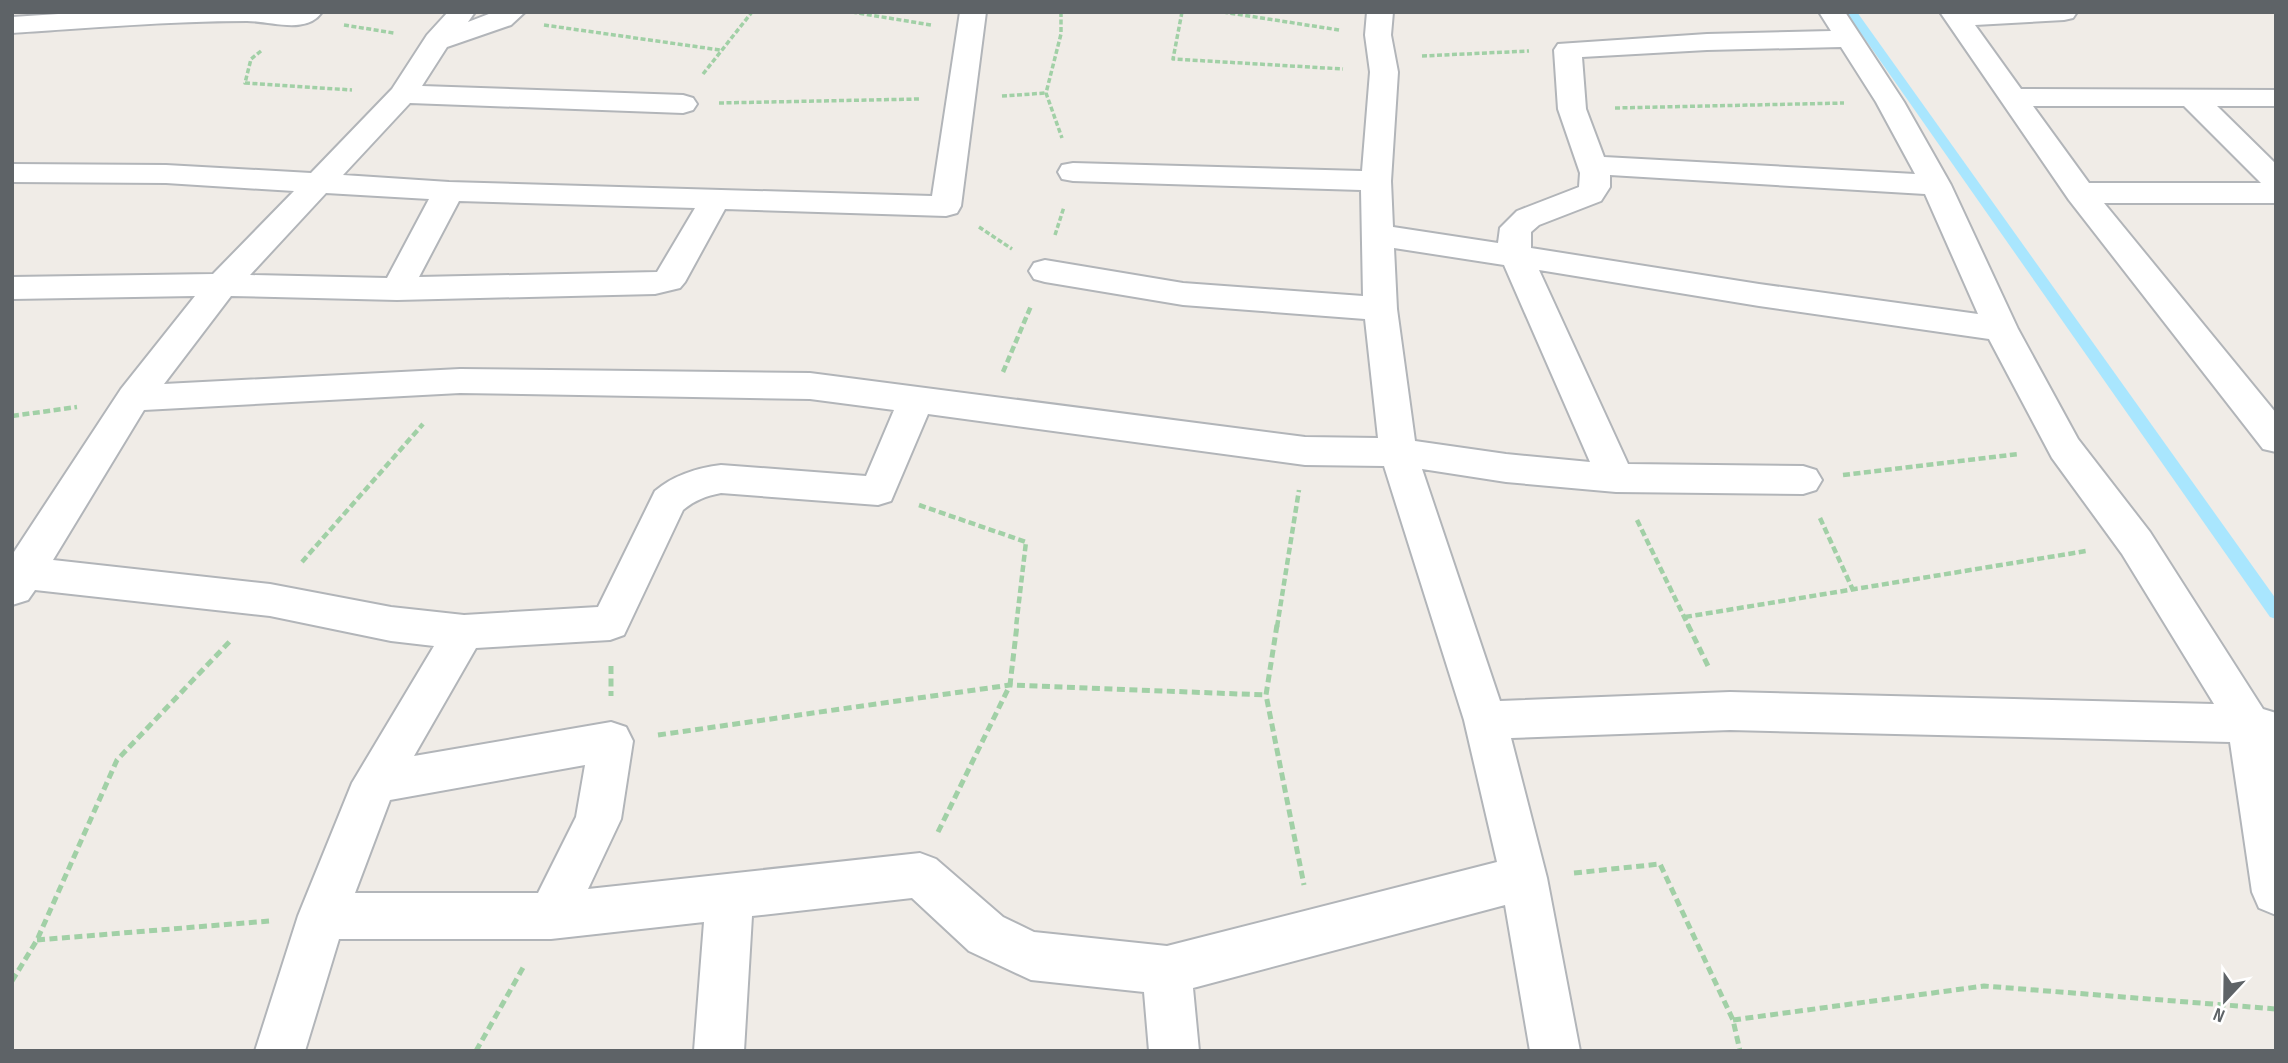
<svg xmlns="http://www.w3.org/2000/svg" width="2288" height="1063" font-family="'Sofia Sans Condensed',sans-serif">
	<rect width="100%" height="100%" fill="#f0ece7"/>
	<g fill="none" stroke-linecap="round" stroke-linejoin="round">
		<polygon fill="#a9e6fe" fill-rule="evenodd" points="1846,12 1857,12 2276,599 2276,619 2270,617"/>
		<defs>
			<g id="street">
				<path d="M89,12H322C306,35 271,21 247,21C169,21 91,28 12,33V17Z"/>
				<path d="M448,12H475L468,22L494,12H525L511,25L447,47L422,86L683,95L693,98L697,104L693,110L683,113L410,103L343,175L449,182L932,196L960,12H986L961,206L957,213L946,216L725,209L685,282L680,288L655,294L397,300L231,296L164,384L460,369L810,373L1305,437L1378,438L1365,319L1183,305L1045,282L1034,279L1029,271L1034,263L1045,260L1183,283L1363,296L1361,190L1073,181L1062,179L1058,172L1062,165L1073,163L1362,171L1370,72L1365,35L1367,12H1393L1391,35L1398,72L1391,181L1393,227L1498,243L1500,228L1517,211L1579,187L1580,173L1558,109L1554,50L1558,44L1707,34L1831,31L1819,12H1845L1904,102L1951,185L2018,329L2078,439L2150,532L2263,709L2276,713V915L2259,908L2252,892L2230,742L1730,730L1511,738L1547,878L1580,1051H1530L1505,905L1193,988L1199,1051H1149L1144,992L1031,980L969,951L912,898L752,916L744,1051H694L704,922L551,939H339L305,1051H255L298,916L352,783L434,646L391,641L270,616L35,590L28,600L12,605V555L121,389L195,296L12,299V277L213,274L294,191L166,183L12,182V164L166,165L311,173L392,89L427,35ZM1841,47L1876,102L1915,174L1604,157L1586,109L1582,57L1707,50ZM1610,175L1925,194L1978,314L1759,284L1531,248V232L1539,225L1601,201L1610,187ZM326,193L429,199L387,278L250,275ZM459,201L695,208L657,272L419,277ZM1394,248L1504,265L1590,462L1506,454L1415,441L1397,309ZM1539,270L1759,306L1989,339L2052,458L2122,554L2214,704L1730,692L1500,701L1422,469L1506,482L1616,492L1803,494L1816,490L1822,480L1816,470L1803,466L1628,464ZM460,393L810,399L894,410L866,476L721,465C697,468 674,475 655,491L598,607L464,615L391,607L270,584L53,560L144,410ZM928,414L1305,465L1384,466L1464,720L1497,862L1167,946L1034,932L1003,917L936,859L920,853L588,889L621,819L633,741L626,727L611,722L414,756L476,648L610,640L624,635L683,510C695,500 706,496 721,493L878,505L891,501ZM585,765L576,817L538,893H355L390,800Z"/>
				<path d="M1940,12H2077L2073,18L2064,20L1975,25L2021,89L2276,90V106H2217L2276,164V203H2104L2276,413V452L2263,449L2069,200ZM2033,106H2184L2261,183H2089Z"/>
			</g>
		</defs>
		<use href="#street" stroke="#b2b5b9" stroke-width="4"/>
		<g stroke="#a1d0a6" stroke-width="3.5" stroke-dasharray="5 2.5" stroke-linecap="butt">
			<polyline points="852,12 931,25"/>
			<polyline points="1061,12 1061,34 1046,93 1062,138"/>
			<polyline points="1182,12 1173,59 1343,69"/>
			<polyline points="1223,12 1339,30"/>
			<polyline points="344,25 394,33"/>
			<polyline points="544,25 720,50"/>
			<polyline points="261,51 251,59 245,83 352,90"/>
			<polyline points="1422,56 1529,51"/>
			<polyline points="703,74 752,12"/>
			<polyline points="1002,96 1046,93"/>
			<polyline points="719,103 920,99"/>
			<polyline points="1615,108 1844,103"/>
			<polyline points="979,227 1012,249"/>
			<polyline points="1055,235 1064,207"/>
		</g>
		<g stroke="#a1d0a6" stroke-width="4.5" stroke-dasharray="7 3.5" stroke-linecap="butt">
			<polyline points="1003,372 1031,306"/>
			<polyline points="12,416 77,407"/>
			<polyline points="1843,475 2019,454"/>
			<polyline points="919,505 1026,542 1016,627"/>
			<polyline points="1820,518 1853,590"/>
			<polyline points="1637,520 1689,627"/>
			<polyline points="302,562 423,424"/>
			<polyline points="1685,617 2086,551"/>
			<polyline points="1277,627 1299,490"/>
		</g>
		<g stroke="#a1d0a6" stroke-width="5" stroke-dasharray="8 4.5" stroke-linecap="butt">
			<polyline points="1277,625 1266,695 1304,885"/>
			<polyline points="1688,625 1708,666"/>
			<polyline points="611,666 611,696"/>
			<polyline points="658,735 1010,685 1266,695"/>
			<polyline points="938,832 1010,685 1017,625"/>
			<polyline points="1574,873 1660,864 1733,1020 1740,1051"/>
			<polyline points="37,940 269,921"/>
			<polyline points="12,981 37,940 117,760 232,639"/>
			<polyline points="1733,1020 1984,986 2276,1009"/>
			<polyline points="476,1051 524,966"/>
		</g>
		<use href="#street" fill="#fff" fill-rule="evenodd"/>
	</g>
	<rect width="2288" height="1063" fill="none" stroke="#5e6367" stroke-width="28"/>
	<g transform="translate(2225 1000) rotate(202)" stroke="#ffffff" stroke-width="5" paint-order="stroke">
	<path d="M0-5L12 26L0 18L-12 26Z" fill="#5e6367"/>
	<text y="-10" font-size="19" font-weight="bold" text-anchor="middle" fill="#5e6367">N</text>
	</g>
</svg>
